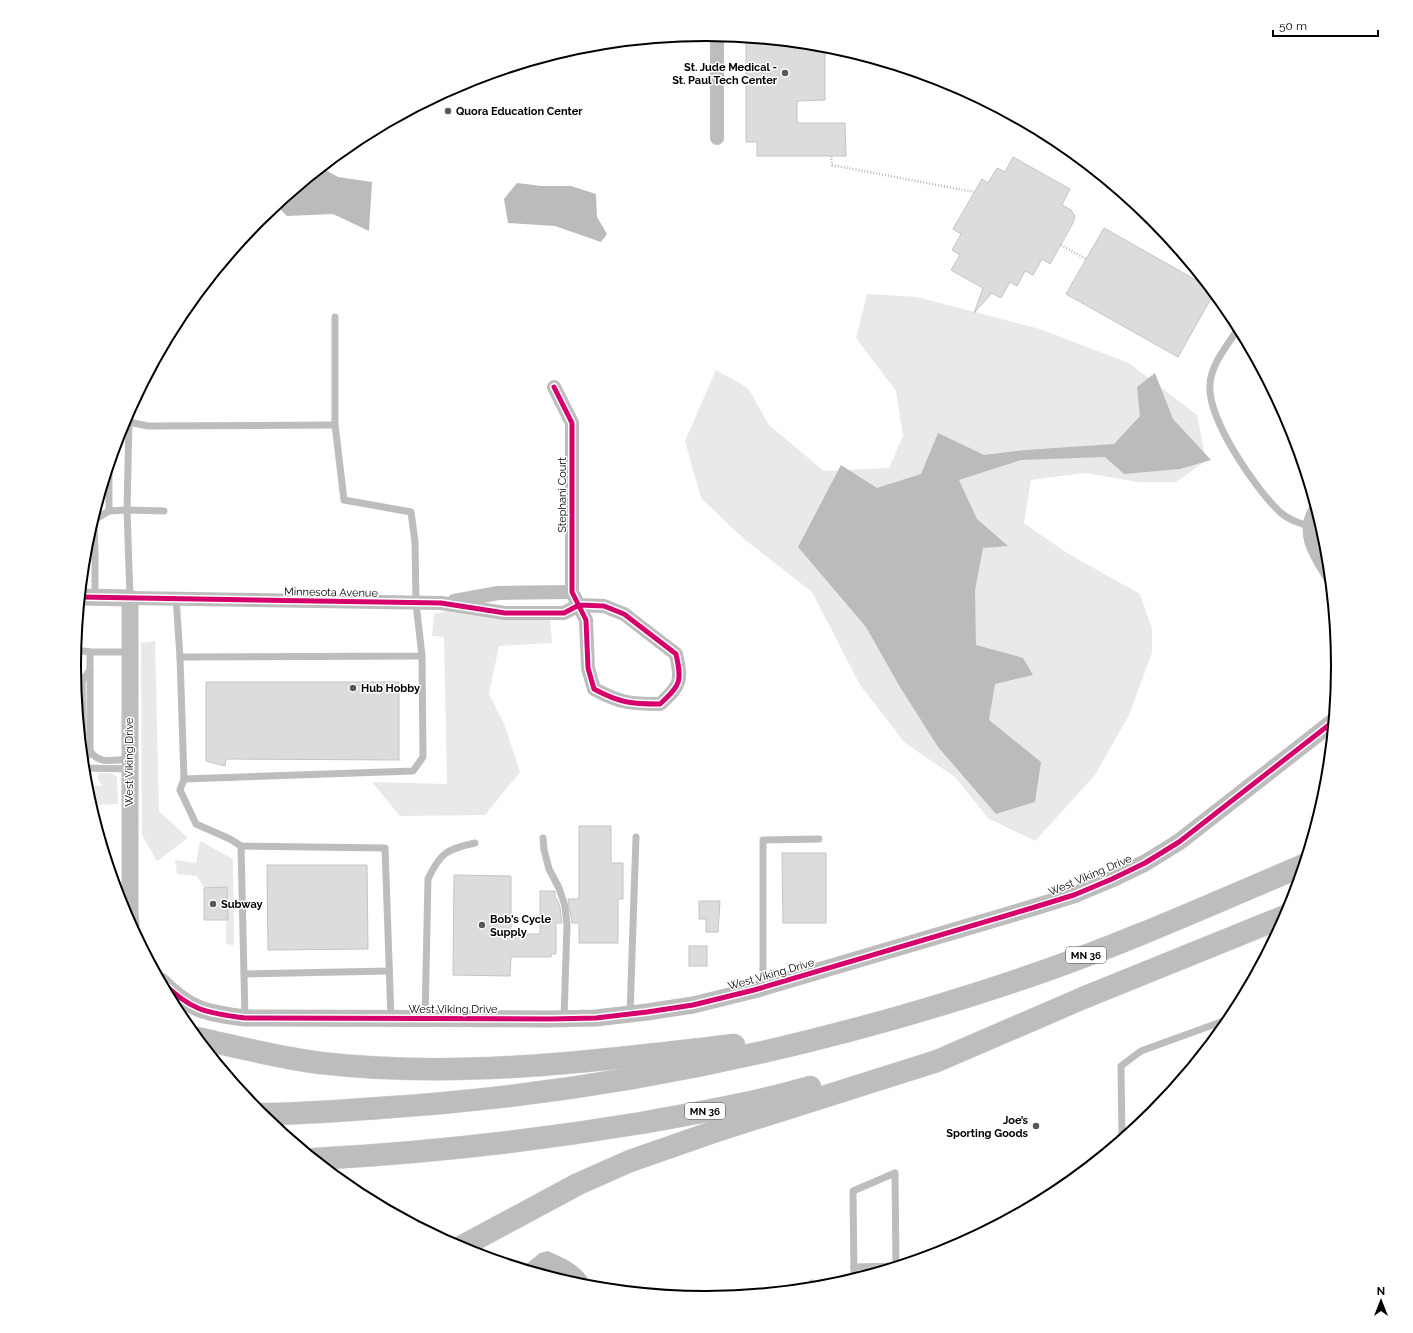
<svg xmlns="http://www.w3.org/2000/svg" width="1413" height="1333" font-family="Raleway,sans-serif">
	<rect width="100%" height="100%" fill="#fff"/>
	<g fill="#e9e9e9">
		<polygon points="867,294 917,297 1040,329 1129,363 1197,415 1206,461 1176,482 1138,482 1085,473 1031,480 1024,523 1067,553 1140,594 1152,629 1152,653 1129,715 1095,775 1035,841 988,818 955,777 905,743 860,685 812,592 744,539 701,498 685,441 716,370 748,388 769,425 824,471 889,468 903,436 896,391 856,338"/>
		<polygon points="452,610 550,616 552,643 499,646 489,694 505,726 520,772 485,815 400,816 372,782 447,784 444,637 432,636 434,614"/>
		<polygon points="155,641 159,811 188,838 157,861 142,835 141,643"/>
		<polygon points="100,773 111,773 117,777 118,804 91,805 86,785 102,786 97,776"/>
		<polygon points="200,841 233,859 234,945 226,944 227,888 204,888 197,876 177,874 175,860 196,863"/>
	</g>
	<g fill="#bbb">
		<polygon points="322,168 338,177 372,182 369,231 333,214 287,216 276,205"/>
		<polygon points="517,183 542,186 571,186 596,194 597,217 607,234 601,242 555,226 508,223 504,199"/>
		<polygon points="1155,373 1173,419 1211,460 1180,469 1124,474 1105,457 1021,460 959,480 977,519 1008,546 983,548 975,590 976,645 1023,658 1033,675 995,684 989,720 1041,762 1035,802 996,814 938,747 900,687 866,627 798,547 841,465 877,488 921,474 938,433 984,455 1025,450 1114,444 1140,416 1137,387"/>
		<path d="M548,1251C564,1258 588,1268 591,1288L524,1269V1266L540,1253Z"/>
	</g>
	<g fill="#dcdcdc" stroke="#c4c4c4">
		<polygon points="746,38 825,46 825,100 797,101 797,123 845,123 846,156 757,156 757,142 746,142"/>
		<polygon points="1013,157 1070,189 1062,205 1071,210 1075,216 1073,223 1050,264 1042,259 1033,275 1025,271 1017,286 1010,282 1001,298 992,293 974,313 983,288 951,270 960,255 952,250 961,234 953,229 982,179 988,183 997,168 1005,172"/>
		<polygon points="1104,228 1210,288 1214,293 1178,357 1066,294"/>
		<polygon points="206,682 399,682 399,760 226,759 225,766 206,761"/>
		<polygon points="579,826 611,826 611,863 623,863 623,899 618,899 618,943 579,943 579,923 572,923 568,899 579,899"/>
		<polygon points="782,853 826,853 826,923 783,923"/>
		<polygon points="267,865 367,865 368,949 268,950"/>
		<polygon points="454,875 511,876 511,934 540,934 540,891 555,891 555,899 557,899 560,907 562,923 556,923 556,954 551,954 551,957 511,957 510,976 453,975"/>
		<polygon points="227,887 228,920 204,920 204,888"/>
		<polygon points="699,901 720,901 718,932 706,932 706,919 699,919"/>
		<rect x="689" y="946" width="18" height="20"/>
	</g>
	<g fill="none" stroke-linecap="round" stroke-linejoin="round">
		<defs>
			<g id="motorway">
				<path d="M197,1038C238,1047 279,1058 321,1063C459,1079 596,1061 734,1045"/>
				<path d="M260,1114C300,1114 339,1111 379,1108C599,1094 818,1048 1027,977C1121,945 1212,904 1304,865"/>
				<path d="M314,1159C424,1153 533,1141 641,1123C697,1113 755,1103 810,1087"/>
				<polyline points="459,1248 578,1184 630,1161 716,1131 937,1061 1083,998 1288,915"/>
			</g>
		</defs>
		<use href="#motorway" stroke="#dbdbdb" stroke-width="23"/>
		<g stroke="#b8b8b8" stroke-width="2.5" stroke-dasharray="1 2" stroke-linecap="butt">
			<polyline points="831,156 832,165 974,192"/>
			<polyline points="1061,245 1086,259"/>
		</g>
		<g stroke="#bdbdbd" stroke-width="7">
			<path d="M1239,327C1229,343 1211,364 1210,384C1207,419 1256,490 1281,513C1289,520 1299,523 1309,526"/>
			<polyline points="123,422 129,422 129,411"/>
			<polyline points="109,467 109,511"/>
			<polyline points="93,521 109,511 127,510 164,511"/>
			<polyline points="94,521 95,554"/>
			<polyline points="85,554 95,554 95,597"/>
			<polyline points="130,597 127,510 129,422 148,426 335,425"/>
			<polyline points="176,598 180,657 422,656 416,603 415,542 411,512 344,500 335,425 335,317"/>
			<polyline points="76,650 90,652 130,652"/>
			<polyline points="180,657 184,779 180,790 196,824 230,839 241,846 385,848 391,1018"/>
			<polyline points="81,737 83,735 82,681 90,670"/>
			<polyline points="82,751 83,735"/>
			<path d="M90,751C99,765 114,760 129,759"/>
			<polyline points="83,763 90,751 90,652"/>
			<polyline points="84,768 129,769"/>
			<polyline points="184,779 413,771 423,757 422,656"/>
			<polyline points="543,838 544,850 549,869 559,888 565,906 567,925 564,1018"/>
			<polyline points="241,846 245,1018"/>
			<polyline points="244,974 389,971"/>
			<polyline points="763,987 763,840 819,839"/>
			<polyline points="630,1014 636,837"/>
			<path d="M425,1019L428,879C440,853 447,849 475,843"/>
			<polyline points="1122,1140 1121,1066 1141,1051 1232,1018"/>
			<polyline points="854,1267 896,1266"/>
			<polyline points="854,1280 853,1191 895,1173 896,1266 901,1265"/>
			<polyline points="812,1289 812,1283"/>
		</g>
		<g stroke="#bdbdbd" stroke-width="14">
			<polyline points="717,138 717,35"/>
			<path d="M1316,509C1300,533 1317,556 1330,577"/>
			<path d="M130,598L441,603L505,613H564L579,605L604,606L624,614L676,654C682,681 681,685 660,704C631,704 620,703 594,689L588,668L586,620L572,592V423L554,387"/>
			<polyline points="454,601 498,593 572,592"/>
		</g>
		<g stroke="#bdbdbd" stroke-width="17">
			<polyline points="81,597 130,598 130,912 131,925"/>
			<path d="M161,981C190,1010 205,1013 245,1018L550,1019L596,1018L647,1012L693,1005L754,990L1035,907L1074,895L1112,879L1145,863L1179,842L1334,721"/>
		</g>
		<use href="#motorway" stroke="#bdbdbd" stroke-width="22"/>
		<defs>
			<g id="cycleway">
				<path d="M81,597L441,603L505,613H564L579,605L604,606L624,614L676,654C682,681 681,685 660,704C631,704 620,703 594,689L588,668L586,620L572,592V423L554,387"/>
				<path d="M161,981C190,1010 205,1013 245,1018L550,1019L596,1018L647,1012L693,1005L754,990L1035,907L1074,895L1112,879L1145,863L1179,842L1334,721"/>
			</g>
		</defs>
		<use href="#cycleway" stroke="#fff" stroke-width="8"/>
		<use href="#cycleway" stroke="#d6006c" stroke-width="5"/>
	</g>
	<g fill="#595959" stroke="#fff" stroke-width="1.5">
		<circle cx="785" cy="73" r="4"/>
		<circle cx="448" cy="111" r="4"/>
		<circle cx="353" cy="688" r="4"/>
		<circle cx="213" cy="904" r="4"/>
		<circle cx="482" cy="925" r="4"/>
		<circle cx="1036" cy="1126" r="4"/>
	</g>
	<g text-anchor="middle" stroke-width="3" stroke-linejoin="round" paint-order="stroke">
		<g fill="#fff" stroke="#4c4c4c" stroke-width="1">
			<rect x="1066" y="947" width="40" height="16" rx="3"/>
			<rect x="685" y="1103" width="40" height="16" rx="3"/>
		</g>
		<g font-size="10" font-weight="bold" fill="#000">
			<text x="1086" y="959">MN 36</text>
			<text x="705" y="1115">MN 36</text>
		</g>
		<g font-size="11" font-weight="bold" fill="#000" stroke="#fff" text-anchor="start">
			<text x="777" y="71" text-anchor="end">St. Jude Medical -<tspan x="777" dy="13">St. Paul Tech Center</tspan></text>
			<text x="456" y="115">Quora Education Center</text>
			<text x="361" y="692">Hub Hobby</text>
			<text x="221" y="908">Subway</text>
			<text x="490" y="923">Bob's Cycle<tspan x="490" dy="13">Supply</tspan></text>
			<text x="1028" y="1124" text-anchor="end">Joe’s<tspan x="1028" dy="13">Sporting Goods</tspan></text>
		</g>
		<g font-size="11" fill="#000" stroke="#fff">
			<text transform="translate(562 495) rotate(-90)" y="4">Stephani Court</text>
			<text transform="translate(331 592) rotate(1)" y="4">Minnesota Avenue</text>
			<text transform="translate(129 762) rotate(-90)" y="4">West Viking Drive</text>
			<text transform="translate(1090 875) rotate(-23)" y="4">West Viking Drive</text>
			<text transform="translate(771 974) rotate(-16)" y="4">West Viking Drive</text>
			<text x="453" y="1013">West Viking Drive</text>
		</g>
	</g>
	<path d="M0 0H1413V1333H0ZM81 666a625 625 0 1 1 1250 0a625 625 0 1 1-1250 0Z" fill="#fff" fill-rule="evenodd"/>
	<path fill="none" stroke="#000" stroke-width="2" d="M81 666a625 625 0 1 1 1250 0a625 625 0 1 1-1250 0Z"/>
	<g transform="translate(1381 1301)" stroke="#ffffff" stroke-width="3" paint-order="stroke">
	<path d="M0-3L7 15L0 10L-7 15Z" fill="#000000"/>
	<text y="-6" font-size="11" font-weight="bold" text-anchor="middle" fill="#000000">N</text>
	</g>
	<path d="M1273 30v6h105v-6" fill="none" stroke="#000000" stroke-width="2"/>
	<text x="1279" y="30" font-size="12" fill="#000000" stroke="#ffffff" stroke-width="3" paint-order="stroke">50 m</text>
</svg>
